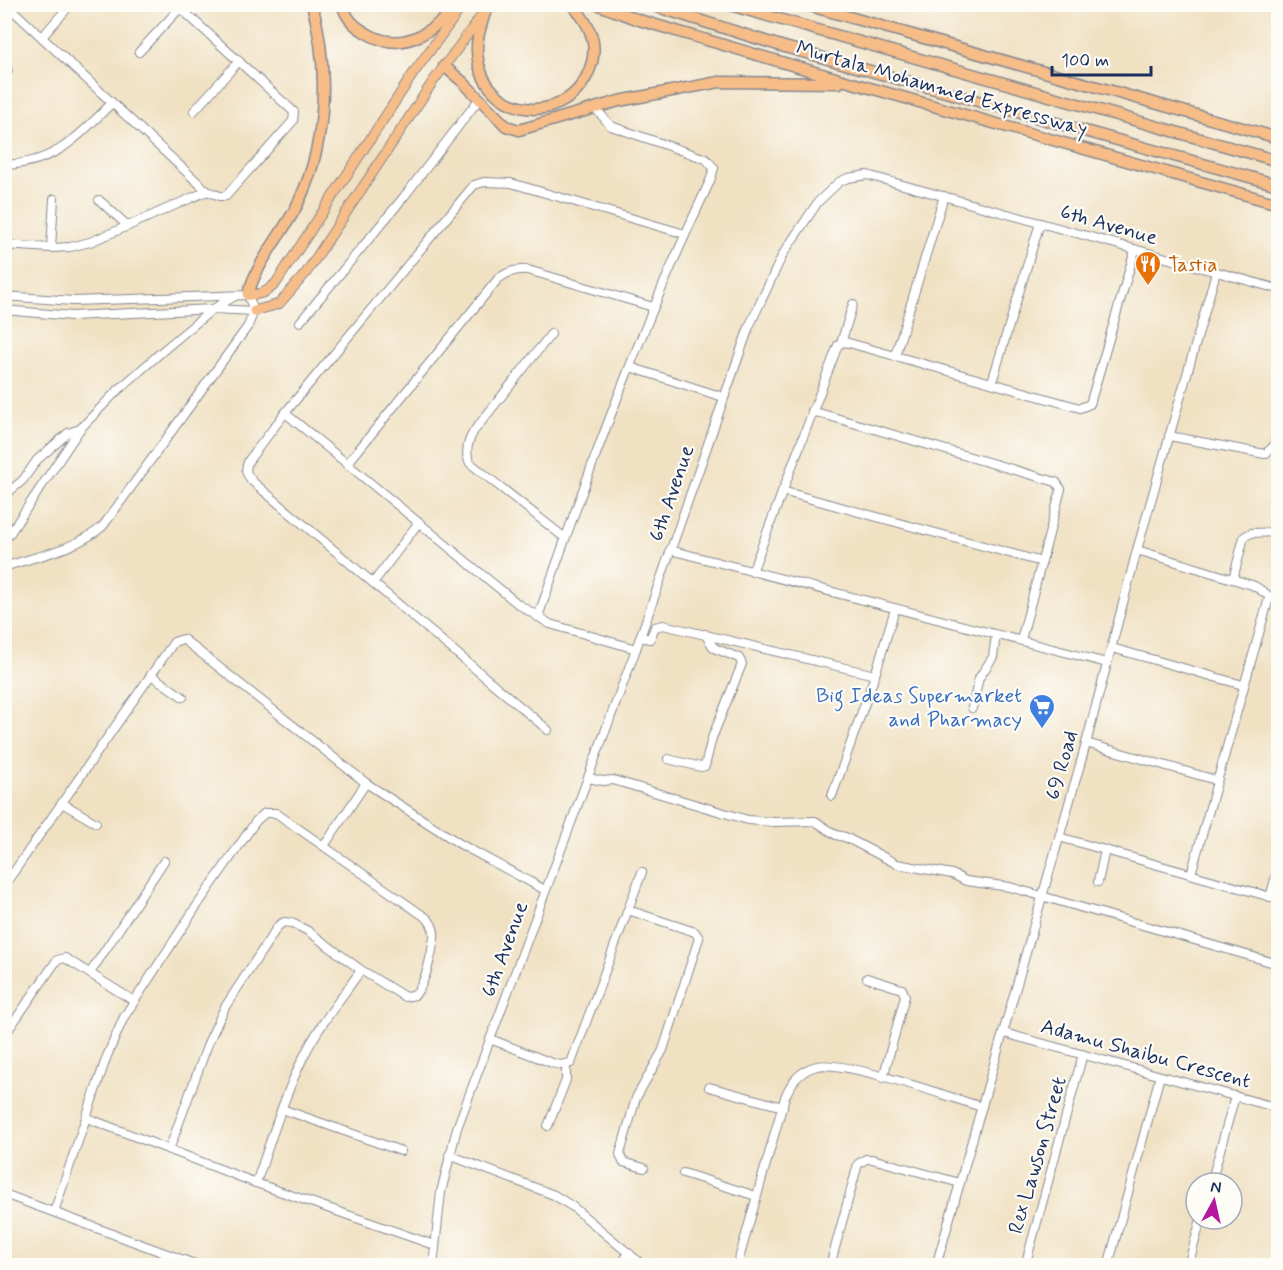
<svg xmlns="http://www.w3.org/2000/svg" width="1283" height="1270" font-family="Mynerve,sans-serif">
	<rect width="100%" height="100%" fill="#fdfcf7"/>
	<filter id="ink" filterUnits="userSpaceOnUse"><feTurbulence type="fractalNoise" baseFrequency=".0167" numOctaves="2"/><feDisplacementMap in="SourceGraphic" scale="12" xChannelSelector="R" yChannelSelector="G"/><feConvolveMatrix kernelMatrix="1 2 1 2 8 2 1 2 1" color-interpolation-filters="sRGB"/></filter>
	<filter id="wash" filterUnits="userSpaceOnUse"><feTurbulence type="fractalNoise" baseFrequency=".008" numOctaves="4" result="noise"/><feDisplacementMap in="SourceGraphic" scale="24" xChannelSelector="R" yChannelSelector="G"/><feGaussianBlur stdDeviation="1.35" result="paint"/><feColorMatrix in="noise" values="0 0 0 0 0 0 0 0 0 0 0 0 0 0 0 0 0 1.4 0 .05"/><feComposite in="paint" operator="in"/></filter>
	<g filter="url(#wash)">
		<rect width="100%" height="100%" fill="#f0e1c3"/>
	</g>
	<g filter="url(#ink)">
		<g fill="none" stroke-linecap="round" stroke-linejoin="round">
			<defs>
				<g id="minor">
					<polyline points="6,4 207,191 220,196 226,196 293,121 294,112 176,4"/>
					<polyline points="42,37 71,4"/>
					<polyline points="139,52 180,8"/>
					<polyline points="4,75 8,71"/>
					<polyline points="194,111 239,61"/>
					<path d="M4,165C57,163 77,137 112,103"/>
					<polyline points="99,200 128,226"/>
					<polyline points="4,245 51,248 70,247 90,242 128,226 207,191"/>
					<polyline points="51,248 54,199"/>
					<path d="M4,296L73,301L248,295L254,311L248,326L103,526C77,549 37,556 4,567"/>
					<polyline points="4,310 72,316 213,309 254,311"/>
					<polyline points="300,322 403,198 480,98"/>
					<path d="M551,334L474,431C468,441 464,452 470,463L565,538"/>
					<polyline points="841,343 853,304"/>
					<polyline points="895,356 944,196"/>
					<polyline points="630,367 723,397"/>
					<polyline points="992,382 1040,223"/>
					<polyline points="812,411 1056,482 1061,489 1021,640"/>
					<polyline points="285,413 518,604 550,624 636,649"/>
					<polyline points="1169,436 1265,454 1274,446 1278,431"/>
					<path d="M347,464L498,279C507,272 516,269 528,270L653,307"/>
					<polyline points="782,491 1042,562"/>
					<polyline points="4,496 23,480 37,460 68,433 80,429"/>
					<polyline points="4,542 80,429 116,392 166,348 213,309 235,296"/>
					<polyline points="670,550 1107,663"/>
					<path d="M1137,550L1252,585C1262,589 1267,597 1278,600"/>
					<polyline points="752,572 838,345 844,342 849,343 1080,408 1090,404 1135,250"/>
					<polyline points="1233,579 1244,537 1251,533 1278,532"/>
					<polyline points="373,583 419,522"/>
					<path d="M538,617C589,469 643,322 710,181L714,168L706,159L611,126L595,108"/>
					<polyline points="640,637 650,639 655,627 663,625 875,675"/>
					<polyline points="1112,648 1243,685"/>
					<polyline points="151,675 183,697"/>
					<polyline points="972,708 979,678 993,657 996,635"/>
					<path d="M548,730L253,482C246,474 244,470 249,460L285,413L474,185L484,182L511,183L685,234"/>
					<polyline points="1086,743 1216,780"/>
					<polyline points="668,759 701,767 705,766 712,738 742,664 739,658 714,648 705,634"/>
					<polyline points="588,778 603,781 613,780 748,820 773,822 815,821 836,835 845,837 897,864 952,874 966,881 1010,887 1278,964"/>
					<polyline points="832,796 875,675 895,609"/>
					<polyline points="62,803 96,823"/>
					<polyline points="1059,837 1278,899"/>
					<polyline points="324,846 366,783"/>
					<polyline points="1191,874 1269,598"/>
					<polyline points="1098,882 1105,850"/>
					<polyline points="4,886 174,642 183,639 366,783 460,844 545,890"/>
					<polyline points="1270,897 1278,869"/>
					<polyline points="628,910 695,932 699,938 663,1050 636,1098 620,1154 623,1162 644,1168"/>
					<polyline points="90,973 164,861"/>
					<polyline points="867,978 902,989 905,996 883,1078"/>
					<polyline points="1004,1033 1278,1108"/>
					<polyline points="4,1036 57,960 65,958 134,1001"/>
					<polyline points="490,1039 552,1063 560,1065 571,1063 642,872"/>
					<polyline points="709,1087 783,1107"/>
					<polyline points="282,1109 401,1151"/>
					<polyline points="87,1118 256,1183 434,1245"/>
					<polyline points="548,1126 566,1080 566,1065"/>
					<polyline points="449,1155 554,1195 573,1207 644,1266"/>
					<polyline points="683,1173 756,1196"/>
					<path d="M256,1183C272,1138 285,1092 307,1050C322,1021 343,996 361,970"/>
					<polyline points="1211,1183 1235,1096"/>
					<polyline points="4,1194 200,1266"/>
					<path d="M54,1212L107,1056L124,1017L194,910L256,821L265,813H276L428,919C432,925 435,930 434,937C432,954 426,982 415,995L405,997L361,970L308,931L292,923L284,922L278,926L225,1007L209,1041L169,1150"/>
					<polyline points="433,1266 441,1192 457,1128 636,649 749,327 783,254 818,202 839,182 848,178 867,175 1278,289"/>
					<polyline points="620,1266 629,1253"/>
					<path d="M737,1266L785,1097C791,1082 801,1070 817,1066C845,1060 949,1097 982,1107"/>
					<polyline points="830,1266 858,1164 866,1159 872,1159 960,1183"/>
					<polyline points="936,1266 1084,751 1137,550 1216,272"/>
					<polyline points="1025,1266 1083,1054"/>
					<polyline points="1108,1266 1160,1076"/>
					<polyline points="1188,1266 1201,1219"/>
				</g>
				<g id="major">
					<path d="M248,295C261,295 267,292 276,283L415,71L460,9"/>
					<polyline points="254,311 279,304 306,273 432,83 490,4"/>
				</g>
				<g id="highway">
					<path d="M342,4C347,20 355,27 370,35C405,54 435,29 460,4"/>
					<polyline points="596,4 639,20 849,82 1278,204"/>
					<polyline points="648,4 781,46 1278,185"/>
					<polyline points="726,4 1278,161"/>
					<polyline points="803,4 1278,138"/>
					<path d="M486,10C482,23 476,37 477,51C481,122 574,130 592,62C598,39 587,20 571,4"/>
					<polyline points="444,66 463,82 506,126 519,130 619,101 719,82 839,83"/>
					<path d="M248,295C255,266 279,238 294,211C327,150 330,71 312,4"/>
				</g>
			</defs>
			<use href="#minor" stroke="#868890" stroke-width="10"/>
			<use href="#major" stroke="#868890" stroke-width="11"/>
			<use href="#highway" stroke="#868890" stroke-width="13"/>
			<use href="#minor" stroke="#fff" stroke-width="8"/>
			<use href="#major" stroke="#f7bd88" stroke-width="9"/>
			<use href="#highway" stroke="#f7bd88" stroke-width="10"/>
		</g>
	</g>
	<defs>
		<symbol id="restaurant-pin" viewBox="-11 -11 22 30"><path d="M0 17L-7.5 6A9.5 9.5 0 1 1 7.5 6Z" fill="#e8710a" stroke="#fdfcf7"/><path d="M-5-6h1v4h1v-4h1v4h1v-4h1v5L-1.5 .5V6h-2V.5L-5-1ZM5-6V6H3V1.5H1.5Q1.5-4 5-6Z" fill="#fff"/></symbol>
		<symbol id="supermarket-pin" viewBox="-11 -11 22 30"><path d="M0 17L-7.5 6A9.5 9.5 0 1 1 7.5 6Z" fill="#3f7fe0" stroke="#fdfcf7"/><path d="M-6-5.5h2.5l.6 2H6L4.5 2H-2.5L-4.4-4H-6ZM-1.5 3.2a1.3 1.3 0 1 0 .1 0ZM3 3.2a1.3 1.3 0 1 0 .1 0Z" fill="#fff"/></symbol>
	</defs>
	<g fill-rule="evenodd">
		<use href="#restaurant-pin" x="1133" y="249" width="30" height="40"/>
		<use href="#supermarket-pin" x="1027" y="692" width="30" height="40"/>
	</g>
	<g text-anchor="middle" stroke-width="4.5" stroke-linejoin="round" paint-order="stroke">
		<g font-size="21" fill="#1b2f5e" stroke="#fdfcf7">
			<text transform="translate(942 88) rotate(16)" y="7">Murtala Mohammed Expressway</text>
			<text transform="translate(1109 224) rotate(16)" y="7">6th Avenue</text>
			<text transform="translate(671 493) rotate(-71)" y="7">6th Avenue</text>
			<text transform="translate(1061 765) rotate(-74)" y="7">69 Road</text>
			<text transform="translate(504 949) rotate(-70)" y="7">6th Avenue</text>
			<text transform="translate(1146 1053) rotate(15)" y="7">Adamu Shaibu Crescent</text>
			<text transform="translate(1037 1155) rotate(-74)" y="7">Rex Lawson Street</text>
		</g>
		<g font-size="21" fill="#c56008" stroke="#fdfcf7" text-anchor="start">
			<text x="1168" y="271">Tastia</text>
		</g>
		<g font-size="21" fill="#366cbe" stroke="#fdfcf7" text-anchor="end">
			<text x="1022" y="702">Big Ideas Supermarket<tspan x="1022" dy="24">and Pharmacy</tspan></text>
		</g>
	</g>
	<rect width="1283" height="1270" fill="none" stroke="#fdfcf7" stroke-width="24"/>
	<g transform="translate(1214 1201) rotate(8)"><circle r="28" fill="#fdfcf7" stroke="#a3aaba" stroke-width="1.5"/>
	<path d="M0-4.5L10 22L0 15L-10 22Z" fill="#b5179e"/>
	<text y="-9" font-size="16" font-weight="bold" text-anchor="middle" fill="#1b2f5e">N</text>
	</g>
	<path d="M1052 66v9h99v-9" fill="none" stroke="#1b2f5e" stroke-width="3"/>
	<text x="1061" y="66" font-size="18" fill="#1b2f5e" stroke="#fdfcf7" stroke-width="4.5" paint-order="stroke">100 m</text>
</svg>
